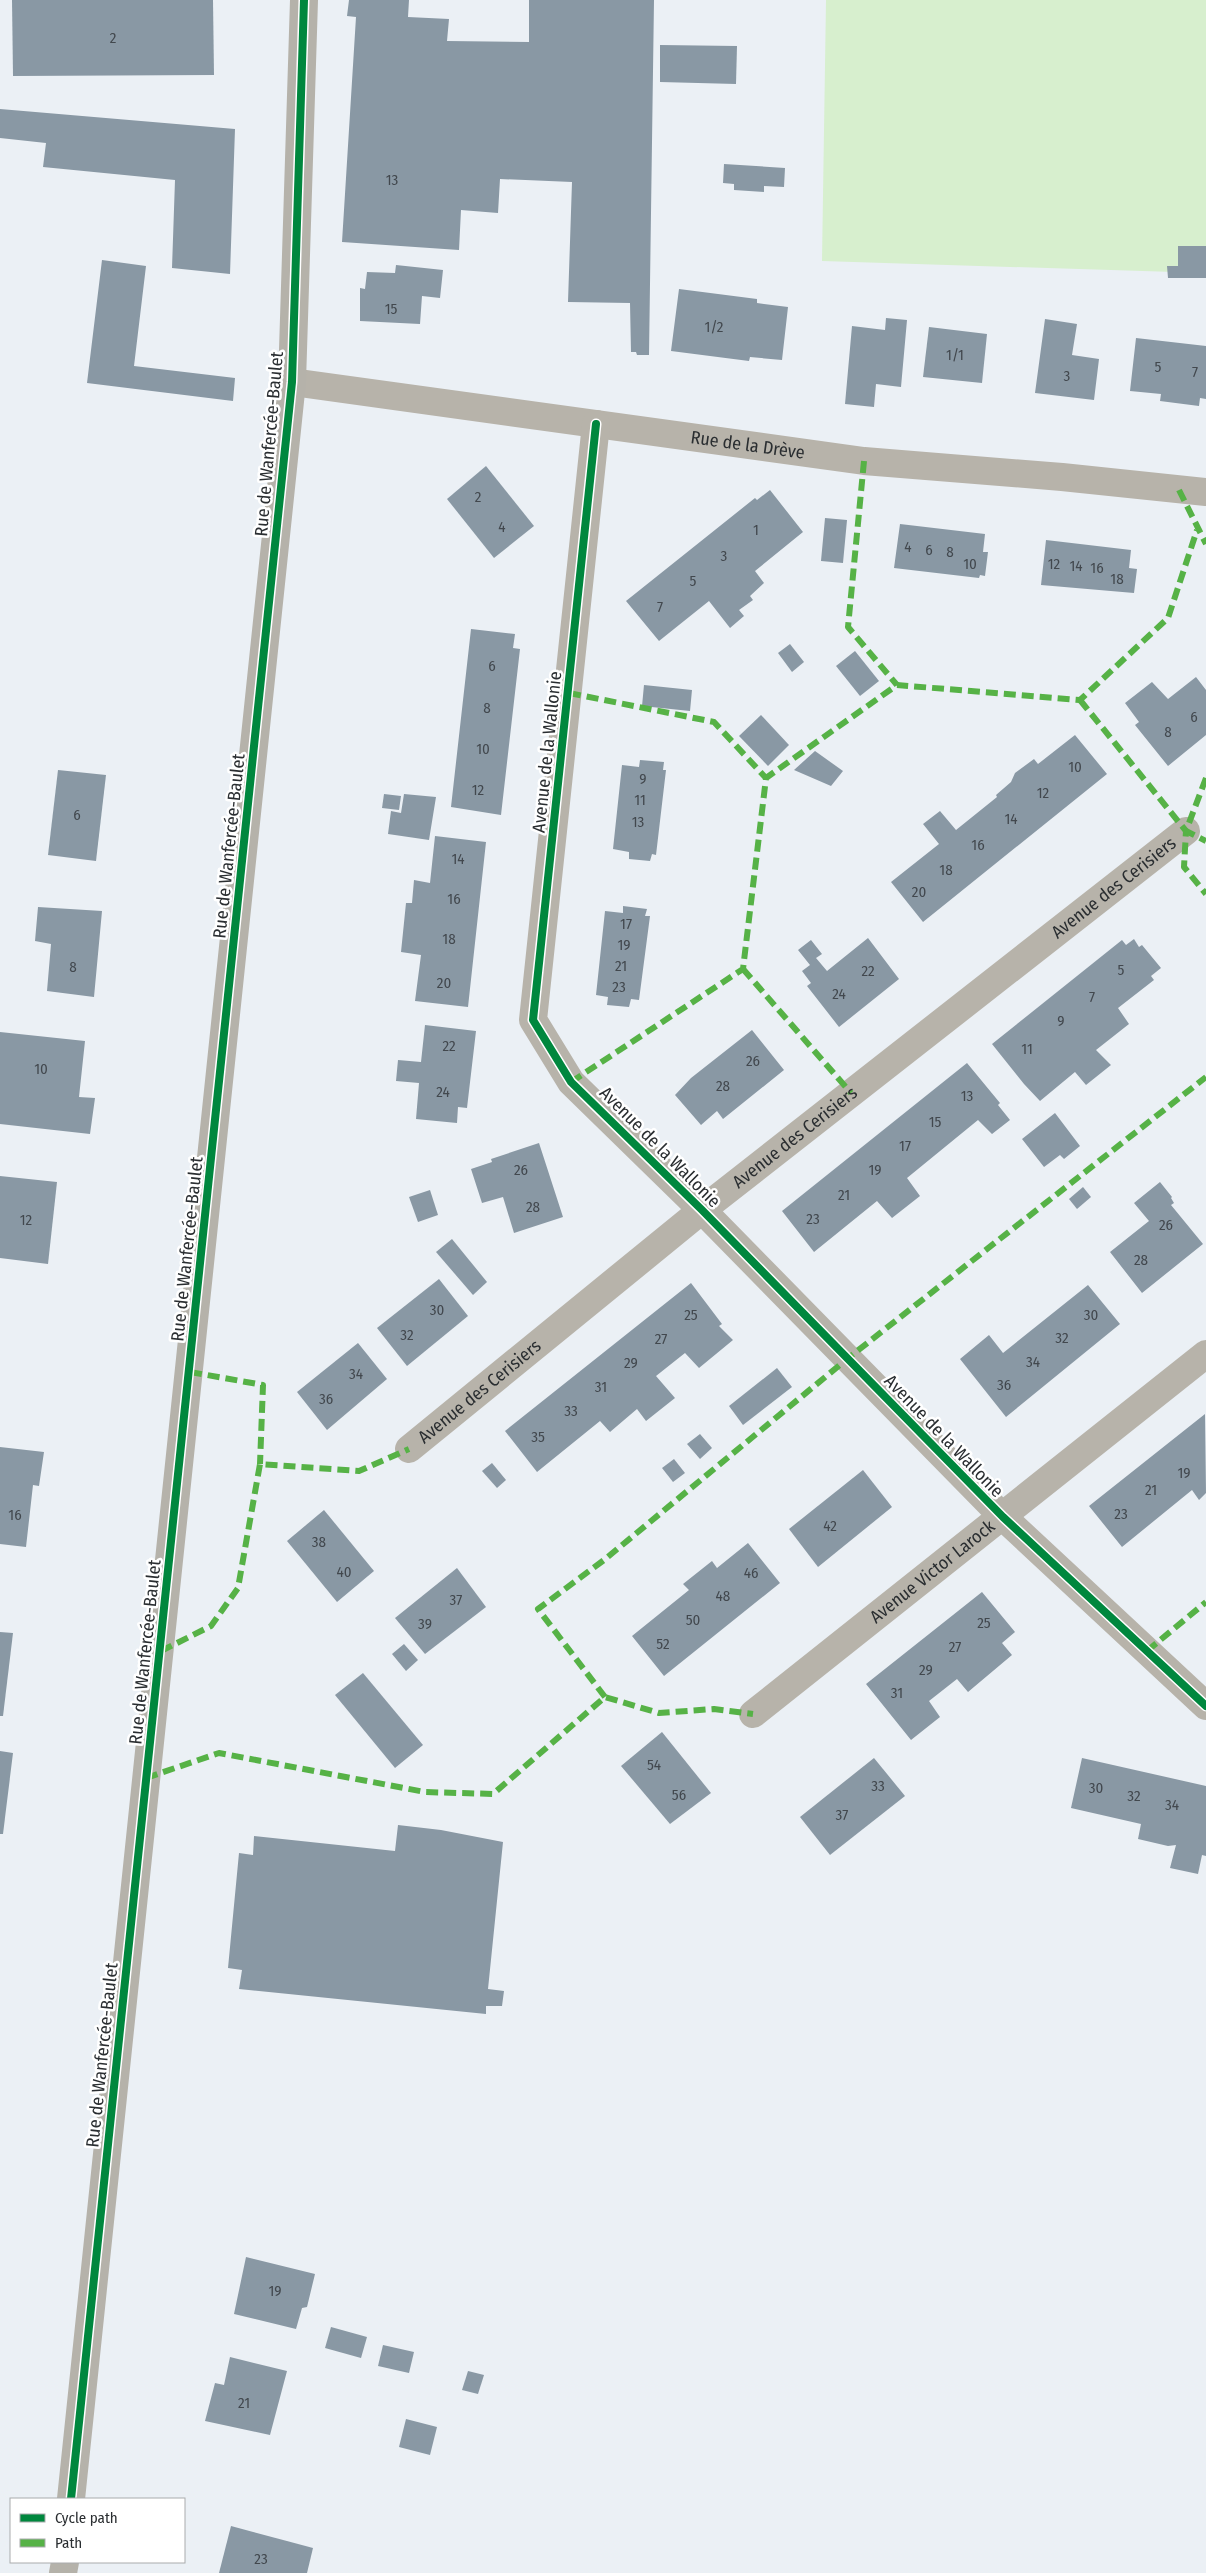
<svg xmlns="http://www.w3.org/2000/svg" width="1206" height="2573" font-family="'Fira Sans Condensed',sans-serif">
	<rect width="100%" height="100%" fill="#ebf0f5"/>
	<polygon fill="#d7efce" points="826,0 1206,0 1206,273 822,261"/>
	<g fill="#8998a4">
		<polygon points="12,0 213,0 214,75 13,76"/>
		<polygon points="349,0 409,0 408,17 449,19 447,41 529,42 529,0 654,0 649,355 637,355 636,352 631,352 630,303 568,302 572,182 500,179 498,213 461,210 459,250 342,242 356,17 347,16"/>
		<polygon points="660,45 737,46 736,84 660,82"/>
		<polygon points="0,109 235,129 230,274 172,268 175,180 43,167 46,143 0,138"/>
		<polygon points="724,164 785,168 784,187 764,186 764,192 734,190 734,184 723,183"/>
		<polygon points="1178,246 1206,246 1206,278 1168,278 1167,266 1178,266"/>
		<polygon points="102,260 146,266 134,366 235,378 233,401 87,383"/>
		<polygon points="396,265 443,270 440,298 422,296 420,324 360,321 360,288 365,289 367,272 395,273"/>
		<polygon points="679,289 757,299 757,303 788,307 782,360 750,357 749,361 671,351"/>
		<polygon points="886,318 907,320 901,387 876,384 874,407 845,404 852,326 885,330"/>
		<polygon points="1045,319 1077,324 1072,355 1099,359 1094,400 1035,393"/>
		<polygon points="929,327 987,334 982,383 923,377"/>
		<polygon points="1136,338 1206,346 1206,399 1200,398 1199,406 1160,401 1161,394 1130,391"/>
		<polygon points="486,466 534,526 494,558 447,499"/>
		<polygon points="770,490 803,532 755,571 764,583 750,596 753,600 739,610 744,616 730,628 709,601 659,641 626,601 755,498 757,500"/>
		<polygon points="825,518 847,520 843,563 821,561"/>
		<polygon points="900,524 985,534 983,552 988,552 985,576 980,575 979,578 894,568"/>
		<polygon points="1046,540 1131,550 1129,568 1137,569 1134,593 1041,585"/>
		<polygon points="471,629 515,634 513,648 520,649 501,815 451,807"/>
		<polygon points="790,644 804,662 792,672 778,653"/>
		<polygon points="855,651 879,681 860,696 836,666"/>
		<polygon points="1196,677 1206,690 1206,735 1168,766 1135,725 1139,722 1125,703 1152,682 1168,699"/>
		<polygon points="644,685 692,690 690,711 642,706"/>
		<polygon points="761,715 789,745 768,766 739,736"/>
		<polygon points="1075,735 1107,774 923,922 891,882 939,844 923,824 940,811 956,830 997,797 996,795 1011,782 1015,773 1034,759 1038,764"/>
		<polygon points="815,751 843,771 831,786 794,770"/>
		<polygon points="640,760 664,762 663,770 666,770 656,855 652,854 650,861 629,859 629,852 613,849 622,765 639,767"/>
		<polygon points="58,770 106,775 96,861 48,855"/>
		<polygon points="384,794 401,796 399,810 382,808"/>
		<polygon points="404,794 436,797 429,840 388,834 391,811 401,813"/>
		<polygon points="435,836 486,842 468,1007 415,1001 421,955 401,952 406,903 412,903 414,880 430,883"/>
		<polygon points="623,906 647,909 645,916 650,916 639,1000 631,999 629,1007 607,1005 608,997 596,995 605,911 623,913"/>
		<polygon points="38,907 102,911 94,997 47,991 51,944 35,941"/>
		<polygon points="868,938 899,979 839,1027 807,986 811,983 802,971 810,965 798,950 811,940 822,954 816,958 827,971"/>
		<polygon points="1134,939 1139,947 1142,945 1161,968 1151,976 1154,980 1118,1008 1129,1024 1096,1050 1111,1065 1086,1085 1075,1072 1040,1101 1024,1084 992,1044 1122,940 1126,945"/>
		<polygon points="425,1025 476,1031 467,1108 458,1107 457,1123 416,1119 419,1083 396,1081 398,1060 421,1062"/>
		<polygon points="752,1030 784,1070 723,1119 717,1111 701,1125 675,1095 691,1078"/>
		<polygon points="0,1032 85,1041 79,1097 95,1098 90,1134 0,1124"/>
		<polygon points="967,1063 1000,1103 998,1105 1010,1120 992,1134 978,1120 907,1178 920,1196 892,1218 877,1201 814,1252 782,1211"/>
		<polygon points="1055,1113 1080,1146 1064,1159 1060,1155 1044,1167 1022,1139"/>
		<polygon points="539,1143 563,1217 514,1233 503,1197 482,1203 471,1169 492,1162 491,1159"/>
		<polygon points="0,1176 57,1182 48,1264 0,1258"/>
		<polygon points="1160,1182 1172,1197 1171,1198 1174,1203 1171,1205 1203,1244 1142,1293 1110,1252 1149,1221 1134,1203"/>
		<polygon points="1083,1187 1091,1197 1077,1209 1069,1199"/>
		<polygon points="430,1190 438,1215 418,1222 409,1197"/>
		<polygon points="452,1239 487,1282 473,1295 436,1252"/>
		<polygon points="439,1279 468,1316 407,1366 377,1328"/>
		<polygon points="691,1283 722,1324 719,1326 733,1340 699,1368 685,1353 656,1376 675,1398 646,1421 637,1409 610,1432 600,1421 537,1472 505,1431"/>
		<polygon points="1088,1285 1120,1324 1006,1417 960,1359 989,1335 1003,1353"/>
		<polygon points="358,1343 387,1379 327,1430 297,1392"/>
		<polygon points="777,1368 792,1387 743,1425 729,1406"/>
		<polygon points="1205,1414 1206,1493 1199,1500 1192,1490 1122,1547 1089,1506"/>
		<polygon points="700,1434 712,1448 700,1459 687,1444"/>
		<polygon points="0,1447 44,1452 39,1486 33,1485 26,1547 0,1544"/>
		<polygon points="674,1459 685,1473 673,1482 662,1468"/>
		<polygon points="492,1463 506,1480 497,1488 482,1471"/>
		<polygon points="863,1470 892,1507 818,1567 789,1529"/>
		<polygon points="324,1510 374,1571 337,1602 287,1541"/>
		<polygon points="748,1543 780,1583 664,1676 632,1636 689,1590 683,1584 712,1561 717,1568"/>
		<polygon points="457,1568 486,1607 425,1654 395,1618"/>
		<polygon points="982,1592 1015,1632 1002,1643 1012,1655 968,1692 957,1679 929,1701 940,1717 911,1740 866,1684"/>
		<polygon points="0,1632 13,1633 3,1716 0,1716"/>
		<polygon points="404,1644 418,1660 406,1671 392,1654"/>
		<polygon points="363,1673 423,1745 395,1768 335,1695"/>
		<polygon points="662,1732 711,1793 670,1824 621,1766"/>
		<polygon points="0,1751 13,1753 3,1834 0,1834"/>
		<polygon points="874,1758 905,1796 830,1855 800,1817"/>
		<polygon points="1082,1758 1206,1786 1206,1856 1202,1855 1198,1874 1170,1868 1176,1845 1168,1846 1138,1839 1141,1824 1071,1808"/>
		<polygon points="398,1825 441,1830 503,1842 488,1989 504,1991 502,2006 486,2006 486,2014 239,1989 242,1970 228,1968 239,1853 253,1855 254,1836 395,1851"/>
		<polygon points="246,2257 315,2274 307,2307 302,2308 296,2329 234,2314"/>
		<polygon points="331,2327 367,2337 361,2358 325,2348"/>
		<polygon points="383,2345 414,2352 409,2373 378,2366"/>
		<polygon points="230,2357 287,2371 270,2435 205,2421 215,2383 224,2385"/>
		<polygon points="468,2371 484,2375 478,2394 462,2390"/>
		<polygon points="406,2419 437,2427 430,2455 399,2447"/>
		<polygon points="231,2526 313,2548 307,2573 219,2573"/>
	</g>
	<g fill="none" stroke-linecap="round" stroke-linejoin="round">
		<g stroke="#b7b3aa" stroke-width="28">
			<path id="s1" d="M292,382L864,461L1062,477L1206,492"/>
			<polyline points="596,424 533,1020 571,1082 702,1210 1003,1517 1206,1706"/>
			<path id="s2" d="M409,1449L702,1210L1186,831"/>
			<path id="s3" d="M753,1714L1206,1354"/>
		</g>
		<g stroke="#b5b2aa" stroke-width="28">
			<polyline points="71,2499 292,382 304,0"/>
			<polyline points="63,2573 65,2562"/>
		</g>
		<g stroke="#56b246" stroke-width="6" stroke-dasharray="12 6" stroke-linecap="butt">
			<polyline points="864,461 848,627 897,685"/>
			<polyline points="1179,490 1206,544"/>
			<polyline points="569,693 714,722 766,778"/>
			<polyline points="1080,700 1186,831 1184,867 1206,894"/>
			<polyline points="1206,778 1186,831 1206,841"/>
			<polyline points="743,969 851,1093"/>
			<polyline points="571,1082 743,969 766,778 897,685 1080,700 1168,618 1197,530"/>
			<polyline points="190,1372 263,1385 260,1464"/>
			<polyline points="161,1651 211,1626 238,1588 260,1464 359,1471 409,1449"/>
			<polyline points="1147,1651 1206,1602"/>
			<polyline points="605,1697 538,1609 604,1560 847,1359 1206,1077"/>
			<polyline points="146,1778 219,1753 425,1792 493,1794 605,1697 659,1713 714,1709 753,1714"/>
		</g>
		<defs>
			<g id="cycleway">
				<polyline points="596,424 533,1020 571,1082 702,1210 1003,1517 1206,1706"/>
				<polyline points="71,2499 292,382 304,0"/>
			</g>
		</defs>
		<use href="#cycleway" stroke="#fff" stroke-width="11"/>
		<use href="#cycleway" stroke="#00873e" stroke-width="8"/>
	</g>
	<g text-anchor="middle" stroke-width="5" stroke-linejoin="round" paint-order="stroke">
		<g font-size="15" fill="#42484e">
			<text x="113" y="43">2</text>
			<text x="392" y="185">13</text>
			<text x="391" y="314">15</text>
			<text x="714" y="332">1/2</text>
			<text x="955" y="360">1/1</text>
			<text x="1158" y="372">5</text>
			<text x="1195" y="377">7</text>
			<text x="1067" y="381">3</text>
			<text x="478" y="502">2</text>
			<text x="502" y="532">4</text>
			<text x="756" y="535">1</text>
			<text x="908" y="552">4</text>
			<text x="929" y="555">6</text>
			<text x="950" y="557">8</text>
			<text x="724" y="561">3</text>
			<text x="970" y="569">10</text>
			<text x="1054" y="569">12</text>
			<text x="1076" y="571">14</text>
			<text x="1097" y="573">16</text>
			<text x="1117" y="584">18</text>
			<text x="693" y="586">5</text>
			<text x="660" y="612">7</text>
			<text x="492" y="671">6</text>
			<text x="487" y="713">8</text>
			<text x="1194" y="722">6</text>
			<text x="1168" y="737">8</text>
			<text x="483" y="754">10</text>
			<text x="1075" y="772">10</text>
			<text x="643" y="784">9</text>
			<text x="478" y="795">12</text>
			<text x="1043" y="798">12</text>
			<text x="640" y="805">11</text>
			<text x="77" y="820">6</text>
			<text x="1011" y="824">14</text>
			<text x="638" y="827">13</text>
			<text x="978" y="850">16</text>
			<text x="458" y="864">14</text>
			<text x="946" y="875">18</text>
			<text x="919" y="897">20</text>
			<text x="454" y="904">16</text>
			<text x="626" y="929">17</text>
			<text x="449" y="944">18</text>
			<text x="624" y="950">19</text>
			<text x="621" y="971">21</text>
			<text x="73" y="972">8</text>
			<text x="1121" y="975">5</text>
			<text x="868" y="976">22</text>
			<text x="444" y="988">20</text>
			<text x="619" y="992">23</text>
			<text x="839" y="999">24</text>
			<text x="1092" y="1002">7</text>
			<text x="1061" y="1026">9</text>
			<text x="449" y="1051">22</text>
			<text x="1027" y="1054">11</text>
			<text x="753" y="1066">26</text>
			<text x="41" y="1074">10</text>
			<text x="723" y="1091">28</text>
			<text x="443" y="1097">24</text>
			<text x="967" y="1101">13</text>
			<text x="935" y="1127">15</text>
			<text x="905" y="1151">17</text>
			<text x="521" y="1175">26</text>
			<text x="875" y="1175">19</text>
			<text x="844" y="1200">21</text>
			<text x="533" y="1212">28</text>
			<text x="813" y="1224">23</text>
			<text x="26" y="1225">12</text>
			<text x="1166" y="1230">26</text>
			<text x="1141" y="1265">28</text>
			<text x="437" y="1315">30</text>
			<text x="691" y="1320">25</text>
			<text x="1091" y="1320">30</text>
			<text x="407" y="1340">32</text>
			<text x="1062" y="1343">32</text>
			<text x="661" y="1344">27</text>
			<text x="1033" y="1367">34</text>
			<text x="631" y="1368">29</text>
			<text x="356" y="1379">34</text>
			<text x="1004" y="1390">36</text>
			<text x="601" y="1392">31</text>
			<text x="326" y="1404">36</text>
			<text x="571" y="1416">33</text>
			<text x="538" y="1442">35</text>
			<text x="1184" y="1478">19</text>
			<text x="1151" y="1495">21</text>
			<text x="1121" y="1519">23</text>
			<text x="15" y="1520">16</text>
			<text x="830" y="1531">42</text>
			<text x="319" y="1547">38</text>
			<text x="344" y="1577">40</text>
			<text x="751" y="1578">46</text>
			<text x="723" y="1601">48</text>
			<text x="456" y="1605">37</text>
			<text x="693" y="1625">50</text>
			<text x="984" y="1628">25</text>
			<text x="425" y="1629">39</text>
			<text x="663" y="1649">52</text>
			<text x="955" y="1652">27</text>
			<text x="926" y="1675">29</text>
			<text x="897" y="1698">31</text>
			<text x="654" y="1770">54</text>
			<text x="878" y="1791">33</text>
			<text x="1096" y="1793">30</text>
			<text x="679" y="1800">56</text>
			<text x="1134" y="1801">32</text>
			<text x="1172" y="1810">34</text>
			<text x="842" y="1820">37</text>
			<text x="275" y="2296">19</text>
			<text x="244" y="2408">21</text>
			<text x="261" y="2564">23</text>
		</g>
		<g font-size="18" fill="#2a2e31" stroke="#fff">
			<text transform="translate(269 444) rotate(-85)" y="6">Rue de Wanfercée-Baulet</text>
			<text dy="6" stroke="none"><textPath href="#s1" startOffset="460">Rue de la Drève</textPath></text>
			<text transform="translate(547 752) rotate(-84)" y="6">Avenue de la Wallonie</text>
			<text transform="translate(229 846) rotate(-84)" y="6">Rue de Wanfercée-Baulet</text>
			<text dy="6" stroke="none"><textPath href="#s2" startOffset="901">Avenue des Cerisiers</textPath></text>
			<text dy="6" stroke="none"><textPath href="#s2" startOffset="496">Avenue des Cerisiers</textPath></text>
			<text transform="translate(660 1147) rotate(45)" y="6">Avenue de la Wallonie</text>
			<text transform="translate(187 1249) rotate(-84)" y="6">Rue de Wanfercée-Baulet</text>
			<text dy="6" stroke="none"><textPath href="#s2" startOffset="91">Avenue des Cerisiers</textPath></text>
			<text transform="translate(944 1436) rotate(46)" y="6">Avenue de la Wallonie</text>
			<text dy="6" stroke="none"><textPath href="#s3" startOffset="229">Avenue Victor Larock</textPath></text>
			<text transform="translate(145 1652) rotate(-84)" y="6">Rue de Wanfercée-Baulet</text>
			<text transform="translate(102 2055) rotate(-84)" y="6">Rue de Wanfercée-Baulet</text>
		</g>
	</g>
	<rect x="10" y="2498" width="175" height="65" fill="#ffffff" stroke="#aaabad"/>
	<rect x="20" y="2514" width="25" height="8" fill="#00873e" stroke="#aaabad"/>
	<text x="55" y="2523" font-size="15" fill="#2a2e31">Cycle path</text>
	<rect x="20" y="2539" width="25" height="8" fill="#56b246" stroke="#aaabad"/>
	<text x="55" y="2548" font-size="15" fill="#2a2e31">Path</text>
</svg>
